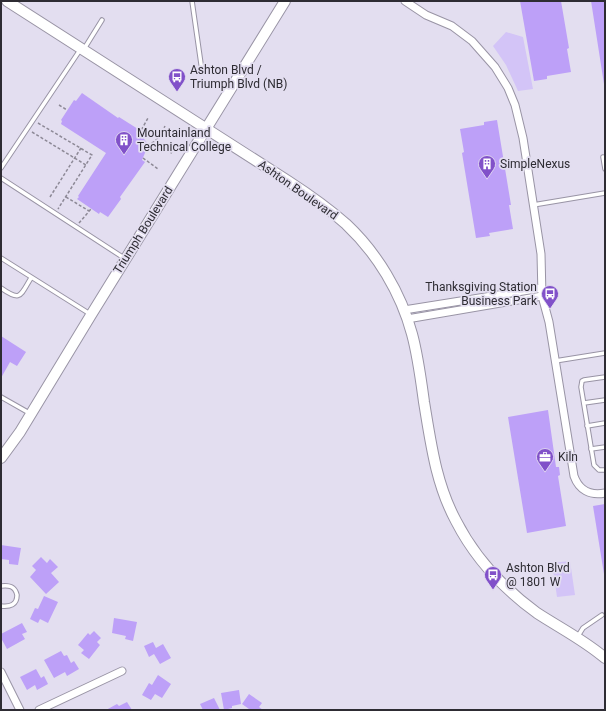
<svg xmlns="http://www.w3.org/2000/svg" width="606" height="711" font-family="Roboto,sans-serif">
	<rect width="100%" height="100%" fill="#e3def0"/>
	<g fill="#d3c4f7">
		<polygon points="506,32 523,37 533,89 518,91 506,65 493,46"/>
		<polygon points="570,561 575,595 557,597 552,563"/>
	</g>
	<g fill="#bda0f8">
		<polygon points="520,1 561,1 569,48 567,49 571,72 547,76 547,79 534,81"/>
		<polygon points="591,1 605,1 605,84 604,84"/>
		<polygon points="82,93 118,118 119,117 138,129 136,132 142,136 147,143 147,148 142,160 145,162 120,197 121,199 108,217 100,212 99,214 77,199 79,197 78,196 106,153 61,124 62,121 61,120 74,100 76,101"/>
		<polygon points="497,120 511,205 509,205 513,229 489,233 490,236 476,238 462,153 464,152 460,129 484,125 484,122"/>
		<polygon points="1,336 26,352 17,366 10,362 1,378"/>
		<polygon points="548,410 556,467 559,467 560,475 558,476 566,526 527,533 508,417"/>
		<polygon points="605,504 605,574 604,574 593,506"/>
		<polygon points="1,545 21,548 18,565 9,564 9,560 1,559 2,549 1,548"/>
		<polygon points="41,557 47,563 50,559 58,567 51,573 59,582 46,594 30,577 36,570 32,566"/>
		<polygon points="44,596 58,602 48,623 40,619 38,623 30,619 35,608 38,609"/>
		<polygon points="114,618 137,622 133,641 125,639 126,636 112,633"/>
		<polygon points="22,623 27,632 22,634 25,639 7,649 1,638 1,634"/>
		<polygon points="94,631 101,638 97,642 100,645 89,659 81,653 84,650 78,645 88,633 90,635"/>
		<polygon points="153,642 156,648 163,644 171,658 160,664 154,654 149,657 144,646"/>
		<polygon points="61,651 64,656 67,655 71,663 74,661 79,669 67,676 65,672 54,678 44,660"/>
		<polygon points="36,669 41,678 44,676 48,684 37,690 35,685 27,690 20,677"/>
		<polygon points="158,675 171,684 162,698 155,694 151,700 142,695 149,683 152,685"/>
		<polygon points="239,690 241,704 232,706 232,708 224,710 221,693"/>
		<polygon points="249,694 262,703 259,707 263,710 248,710 249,709 242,704"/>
		<polygon points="214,698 220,710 203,710 200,704"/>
		<polygon points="127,702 132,710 106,710 117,704 119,706"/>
	</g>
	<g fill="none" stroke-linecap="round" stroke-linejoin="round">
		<defs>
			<g id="lane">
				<polyline points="192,1 202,71"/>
				<polyline points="84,49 102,20"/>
				<polyline points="603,157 605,169"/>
				<polyline points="1,168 80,50"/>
				<polyline points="1,178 124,258"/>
				<polyline points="533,205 605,193"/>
				<polyline points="1,258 90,314"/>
				<path d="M1,288C21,302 20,296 31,278"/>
				<polyline points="555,361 605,353"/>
				<polyline points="605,377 584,380 582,381 581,387 594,465 599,470 605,470"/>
				<polyline points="1,397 31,414"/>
				<polyline points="584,403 605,400"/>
				<polyline points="587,426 605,423"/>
				<polyline points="591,449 605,447"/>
				<path d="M1,586C9,585 15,586 17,595C17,605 10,607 1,606"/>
				<polyline points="578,636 583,628 602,615"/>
			</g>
			<g id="street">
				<path d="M405,1L426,15L452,26L472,41L495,67L508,88L515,105L523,138L541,254L542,296L549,322L574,476C579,490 590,496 605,493"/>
				<polyline points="404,310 542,288"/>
				<polyline points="407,319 542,296"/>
				<polyline points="1,672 20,710"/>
				<polyline points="39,710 122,671"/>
			</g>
			<g id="secondary">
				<path d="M7,1L288,181C308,194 328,208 346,224C377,253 401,293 412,334C418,356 421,380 424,402C431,444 436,484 456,521C475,558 504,589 537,613C560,628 584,640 605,658"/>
				<polyline points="1,458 20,432 91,315 285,1"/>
			</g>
		</defs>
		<use href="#lane" stroke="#9994a5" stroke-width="5.5"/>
		<use href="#street" stroke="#9994a5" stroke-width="9"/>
		<use href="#secondary" stroke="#9994a5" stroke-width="12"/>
		<g stroke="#8d8996" stroke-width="1.5" stroke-dasharray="3 2" stroke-linecap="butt">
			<polyline points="59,105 67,110"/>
			<polyline points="38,123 92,155 58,209"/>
			<polyline points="32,132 86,165"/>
			<polyline points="139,134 148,118"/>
			<polyline points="152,144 172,153"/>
			<path d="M147,145C156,143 161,134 165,126"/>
			<polyline points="143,158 158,169"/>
			<polyline points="50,197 81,148"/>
			<polyline points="66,197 89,211"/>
			<polyline points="79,223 91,209"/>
		</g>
		<use href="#lane" stroke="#fff" stroke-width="3.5"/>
		<use href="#street" stroke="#fff" stroke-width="7"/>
		<use href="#secondary" stroke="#fff" stroke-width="10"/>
	</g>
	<defs>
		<symbol id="bus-pin" viewBox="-11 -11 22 30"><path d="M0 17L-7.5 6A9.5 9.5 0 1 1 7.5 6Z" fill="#8151c9" stroke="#e3def0"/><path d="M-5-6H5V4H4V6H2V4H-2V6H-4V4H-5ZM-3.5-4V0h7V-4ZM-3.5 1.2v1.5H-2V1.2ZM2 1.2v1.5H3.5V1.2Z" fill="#fff"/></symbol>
		<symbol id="building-pin" viewBox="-11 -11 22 30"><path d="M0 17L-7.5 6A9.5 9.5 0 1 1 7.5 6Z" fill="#8151c9" stroke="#e3def0"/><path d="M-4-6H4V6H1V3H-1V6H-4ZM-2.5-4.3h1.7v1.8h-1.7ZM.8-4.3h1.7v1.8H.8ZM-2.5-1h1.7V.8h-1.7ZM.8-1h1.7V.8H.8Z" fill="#fff"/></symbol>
		<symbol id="office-pin" viewBox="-11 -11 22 30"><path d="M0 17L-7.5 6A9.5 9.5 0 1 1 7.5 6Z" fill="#8151c9" stroke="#e3def0"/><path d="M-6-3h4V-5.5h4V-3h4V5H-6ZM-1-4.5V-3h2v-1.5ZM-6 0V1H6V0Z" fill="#fff"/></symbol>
	</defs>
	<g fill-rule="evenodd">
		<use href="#bus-pin" x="167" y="67" width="20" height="27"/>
		<use href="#building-pin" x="114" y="130" width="20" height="27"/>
		<use href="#building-pin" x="477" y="154" width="20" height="27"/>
		<use href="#bus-pin" x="540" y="284" width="20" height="27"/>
		<use href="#office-pin" x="535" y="447" width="20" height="27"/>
		<use href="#bus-pin" x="483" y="565" width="20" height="27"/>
	</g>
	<g text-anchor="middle" stroke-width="3.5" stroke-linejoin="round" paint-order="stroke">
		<g font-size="12" fill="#2e2c33" stroke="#e3def0" text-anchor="start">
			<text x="190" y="74">Ashton Blvd /<tspan x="190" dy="14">Triumph Blvd (NB)</tspan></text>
			<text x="137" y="137">Mountainland<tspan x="137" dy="14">Technical College</tspan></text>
			<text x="500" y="168">SimpleNexus</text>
			<text x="537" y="291" text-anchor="end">Thanksgiving Station<tspan x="537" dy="14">Business Park</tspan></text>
			<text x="558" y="461">Kiln</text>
			<text x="506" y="572">Ashton Blvd<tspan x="506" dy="14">@ 1801 W</tspan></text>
		</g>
		<g font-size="12" fill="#2e2c33" stroke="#e3def0">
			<text transform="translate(298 190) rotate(35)" y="4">Ashton Boulevard</text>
			<text transform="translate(143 230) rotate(-58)" y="4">Triumph Boulevard</text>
		</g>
	</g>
	<rect width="606" height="711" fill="none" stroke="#2e2c33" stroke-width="4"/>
</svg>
